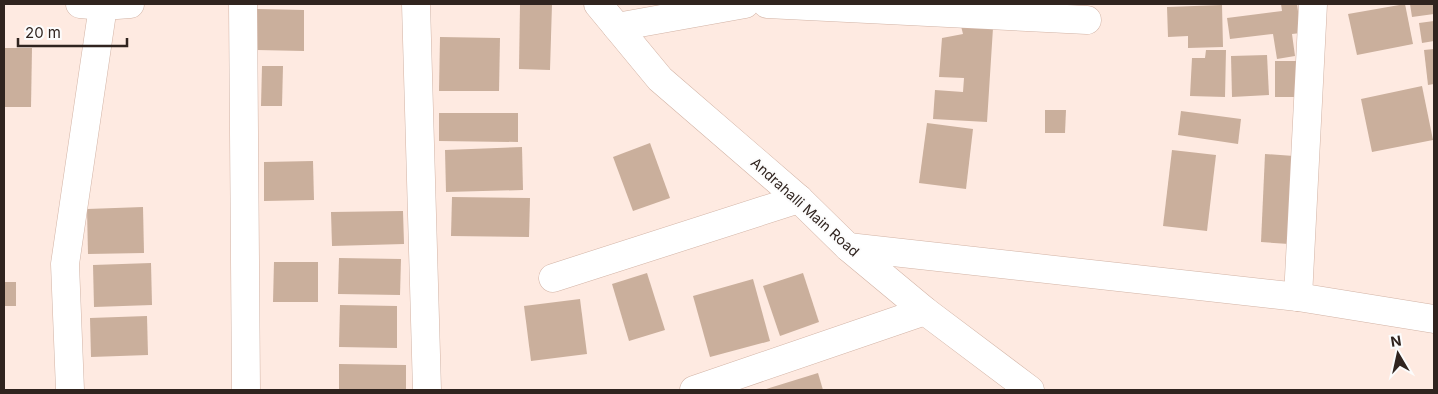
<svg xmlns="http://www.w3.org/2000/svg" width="1438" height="394" font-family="Inter,sans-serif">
	<rect width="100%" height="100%" fill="#feeae1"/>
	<g fill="#caaf9c">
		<polygon points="520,4 552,4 550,70 519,69"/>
		<polygon points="1281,4 1297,4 1301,33 1292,34 1295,56 1277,59 1273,34 1230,39 1227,18 1282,11"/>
		<polygon points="1405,4 1413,44 1357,55 1348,14"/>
		<polygon points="1410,4 1434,4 1434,14 1412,17"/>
		<polygon points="1222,5 1223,47 1188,48 1188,36 1168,37 1167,7"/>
		<polygon points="257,9 304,10 304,51 257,50"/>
		<polygon points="1434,21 1434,41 1422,43 1419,23"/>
		<polygon points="961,26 993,28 987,122 933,119 935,90 963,92 964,78 939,77 942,38 963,34"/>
		<polygon points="440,37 500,38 499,91 439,91"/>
		<polygon points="4,48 32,48 31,107 4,107"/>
		<polygon points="1434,49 1434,84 1428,85 1424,50"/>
		<polygon points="1206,50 1226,50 1225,97 1190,96 1192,58 1205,58"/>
		<polygon points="1267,55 1269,95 1232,97 1231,56"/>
		<polygon points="1275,61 1302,61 1303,97 1275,97"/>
		<polygon points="262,66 283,66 282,106 261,106"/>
		<polygon points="1422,86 1433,140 1372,152 1361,99"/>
		<polygon points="1045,110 1066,110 1065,133 1045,133"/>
		<polygon points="1181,111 1241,119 1238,144 1178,135"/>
		<polygon points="439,113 518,113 518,142 439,141"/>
		<polygon points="927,123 973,129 966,189 919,183"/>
		<polygon points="650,143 670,198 633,211 613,157"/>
		<polygon points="522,147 523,190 446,192 445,150"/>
		<polygon points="1172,150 1216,155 1207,231 1163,226"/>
		<polygon points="1265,154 1294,156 1289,244 1261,242"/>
		<polygon points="313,161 314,200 264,201 264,162"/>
		<polygon points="452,197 530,198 529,237 451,236"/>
		<polygon points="143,207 144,253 88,254 87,209"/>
		<polygon points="403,211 404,244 332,246 331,212"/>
		<polygon points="339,258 401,259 400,295 338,294"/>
		<polygon points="274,262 318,262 318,302 273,302"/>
		<polygon points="151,263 152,305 94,307 93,265"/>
		<polygon points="647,273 665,330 629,341 612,284"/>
		<polygon points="803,273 819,322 780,336 763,286"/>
		<polygon points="753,279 770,341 710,357 693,296"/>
		<rect x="4" y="282" width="12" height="24"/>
		<polygon points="580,299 587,354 531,361 524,306"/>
		<polygon points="340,305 397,306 397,348 339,347"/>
		<polygon points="147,316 148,355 91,357 90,318"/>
		<polygon points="339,364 406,365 406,390 339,390"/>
		<polygon points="818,373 823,390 763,390"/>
	</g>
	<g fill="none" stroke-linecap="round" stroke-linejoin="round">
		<defs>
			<g id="minor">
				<polyline points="80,4 103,6 130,4"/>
				<polyline points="243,4 246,390"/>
				<polyline points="416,4 427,390"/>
				<polyline points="767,4 1087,20"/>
				<polyline points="617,27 745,4"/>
				<polyline points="848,247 1298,297 1434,319"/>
				<polyline points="553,278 799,199"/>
				<polyline points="1298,297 1313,4"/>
				<polyline points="70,390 65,264 103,6"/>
				<polyline points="694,390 925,311"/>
			</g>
			<polyline id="secondary" points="598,4 660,79 799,199 848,247 925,311 1030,390"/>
		</defs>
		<use href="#minor" stroke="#d2b3a5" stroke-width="29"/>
		<use href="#secondary" stroke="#d2b3a5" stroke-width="29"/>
		<use href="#minor" stroke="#fff" stroke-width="28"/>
		<use href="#secondary" stroke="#fff" stroke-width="28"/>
	</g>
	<g text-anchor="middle" stroke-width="4" stroke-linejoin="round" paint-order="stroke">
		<g font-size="14" fill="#30241f" stroke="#fcfcfc">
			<text transform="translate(805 207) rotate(42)" y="5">Andrahalli Main Road</text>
		</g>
	</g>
	<rect width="1438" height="394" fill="none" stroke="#30241f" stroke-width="10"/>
	<g transform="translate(1398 354) rotate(351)" stroke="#fcfcfc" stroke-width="4" paint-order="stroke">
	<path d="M0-4L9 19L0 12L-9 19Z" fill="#30241f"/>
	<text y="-8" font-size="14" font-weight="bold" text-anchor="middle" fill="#30241f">N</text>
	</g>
	<path d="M18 38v8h109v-8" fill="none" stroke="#30241f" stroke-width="2.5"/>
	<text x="25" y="38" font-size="15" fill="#30241f" stroke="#fcfcfc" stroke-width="4" paint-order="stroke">20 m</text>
</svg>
